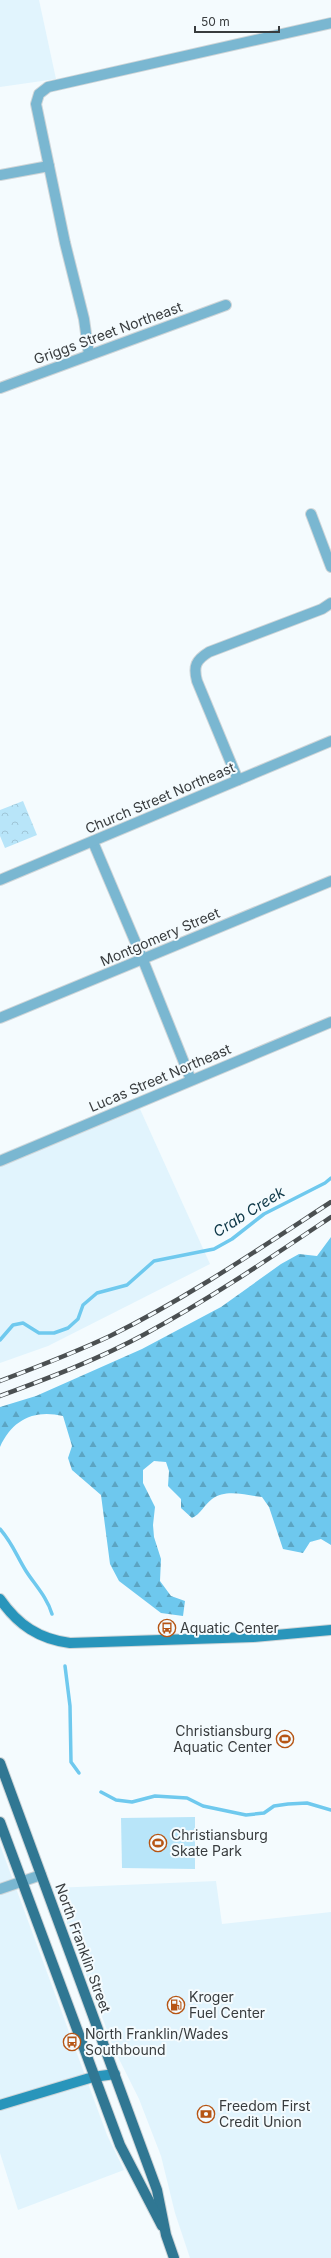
<svg xmlns="http://www.w3.org/2000/svg" width="331" height="2258" font-family="Inter,sans-serif">
	<defs>
		<pattern id="forest-firs" width="22" height="20" patternUnits="userSpaceOnUse"><rect width="22" height="20" fill="#6ec8ee"/><path d="M5 1l3.5 6h-7zM16 11l3.5 6h-7z" fill="#5ba4c2"/></pattern>
		<pattern id="park-crowns" width="20" height="18" patternUnits="userSpaceOnUse"><rect width="20" height="18" fill="#b8e5f9"/><path d="M2 6a3 3 0 1 1 6 0M12 15a3 3 0 1 1 6 0" fill="none" stroke="#9fc5d6"/></pattern>
	</defs>
	<rect width="100%" height="100%" fill="#f4fbfe"/>
	<g fill="#e1f4fd">
		<polygon points="0,0 39,0 56,79 0,87"/>
		<polygon points="135,1098 210,1264 48,1346 0,1363 0,1154"/>
		<polygon points="0,1845 107,2135 124,2170 18,2210 0,2153"/>
		<polygon points="216,1881 222,1924 331,1912 331,2258 190,2258 175,2213 161,2156 139,2099 114,2049 54,1888"/>
	</g>
	<polygon fill="#b8e5f9" points="195,1817 195,1869 122,1868 121,1818"/>
	<path fill="url(#forest-firs)" d="M331,1237V1545L321,1539L310,1542L303,1553L283,1549L269,1507L262,1497C247,1496 227,1488 212,1499C204,1505 201,1514 192,1518L181,1508V1499L168,1486L169,1471L166,1462L154,1461L143,1470V1483L155,1507L153,1525L154,1537L161,1559L160,1581L171,1596L185,1601L183,1616L161,1613L119,1581L110,1564L101,1495L72,1470L68,1458L72,1446L63,1416C34,1409 12,1420 0,1447V1407L36,1396L142,1349L221,1307L281,1264L299,1254L317,1256Z"/>
	<polygon fill="url(#park-crowns)" points="23,801 37,835 5,848 0,836 0,810"/>
	<g fill="none" stroke-linecap="round" stroke-linejoin="round">
		<g stroke="#6fc9ee" stroke-width="3.5">
			<polyline points="0,1340 13,1325 23,1323 39,1333 54,1333 68,1328 78,1319 83,1305 97,1293 127,1285 154,1261 214,1249 232,1239 264,1214 325,1183 331,1178"/>
			<path d="M0,1529C13,1544 16,1555 26,1571C35,1585 47,1597 52,1614"/>
			<polyline points="65,1666 70,1706 71,1762 79,1773"/>
			<polyline points="101,1792 116,1800 132,1802 155,1796 187,1798 203,1806 246,1815 264,1813 274,1806 288,1804 307,1803 331,1810"/>
		</g>
		<defs>
			<g id="street">
				<polyline points="0,175 49,166"/>
				<polyline points="89,355 84,319 65,243 36,104 39,94 48,87 331,23"/>
				<polyline points="0,388 226,305"/>
				<polyline points="311,514 331,567"/>
				<path d="M238,780L197,681C193,666 196,660 209,652L322,609L331,603"/>
				<polyline points="93,842 143,960 191,1080"/>
				<polyline points="0,880 331,741"/>
				<polyline points="0,1018 331,881"/>
				<polyline points="0,1161 331,1022"/>
				<polyline points="0,1889 41,1875"/>
			</g>
			<g id="secondary">
				<path d="M0,1599C18,1625 39,1639 70,1643L253,1637L331,1630"/>
				<polyline points="0,2105 93,2077 115,2074"/>
			</g>
			<g id="primary">
				<polyline points="0,1763 157,2190 166,2235 174,2258"/>
				<polyline points="0,1822 120,2145 162,2226"/>
			</g>
		</defs>
		<use href="#street" stroke="#ced5d8" stroke-width="12"/>
		<use href="#secondary" stroke="#ced5d8" stroke-width="12"/>
		<use href="#primary" stroke="#ced5d8" stroke-width="12"/>
		<use href="#street" stroke="#7ab7d1" stroke-width="10"/>
		<use href="#secondary" stroke="#2895bb" stroke-width="10"/>
		<use href="#primary" stroke="#307793" stroke-width="10"/>
		<defs>
			<g id="rail">
				<path d="M0,1381C37,1367 74,1353 110,1336C187,1298 259,1249 331,1202"/>
				<path d="M0,1396C49,1378 99,1359 145,1334C210,1299 270,1258 331,1217"/>
			</g>
		</defs>
		<use href="#rail" stroke="#4b5052" stroke-width="4.5"/>
		<use href="#rail" stroke="#f4fbfe" stroke-width="3" stroke-dasharray="9" stroke-linecap="butt"/>
	</g>
	<defs>
		<symbol id="bus-ring" viewBox="-11 -11 22 22"><circle r="9.5" fill="#f4fbfe" stroke="#b65514" stroke-width="1.5"/><path d="M-5-6H5V4H4V6H2V4H-2V6H-4V4H-5ZM-3.5-4V0h7V-4ZM-3.5 1.2v1.5H-2V1.2ZM2 1.2v1.5H3.5V1.2Z" fill="#b65514"/></symbol>
		<symbol id="stadium-ring" viewBox="-11 -11 22 22"><circle r="9.5" fill="#f4fbfe" stroke="#b65514" stroke-width="1.5"/><path d="M0-5a6.5 5 0 1 0 0 10a6.5 5 0 1 0 0-10ZM-3.5-1.8h7v3.6h-7Z" fill="#b65514"/></symbol>
		<symbol id="fuel-ring" viewBox="-11 -11 22 22"><circle r="9.5" fill="#f4fbfe" stroke="#b65514" stroke-width="1.5"/><path d="M-5.5-6h7V0h2V4h1.3V-2.5L3-4.5l.8-.8L6-3V5H2.5V1h-1V6h-7ZM-4.2-4.7v3.2H.2V-4.7Z" fill="#b65514"/></symbol>
		<symbol id="bank-ring" viewBox="-11 -11 22 22"><circle r="9.5" fill="#f4fbfe" stroke="#b65514" stroke-width="1.5"/><path d="M-6-4H6V4H-6ZM0-2.3a2.3 2.3 0 1 0 0 4.6a2.3 2.3 0 1 0 0-4.6Z" fill="#b65514"/></symbol>
	</defs>
	<g fill-rule="evenodd">
		<use href="#bus-ring" x="157" y="1618" width="20" height="20"/>
		<use href="#stadium-ring" x="275" y="1729" width="20" height="20"/>
		<use href="#stadium-ring" x="148" y="1833" width="20" height="20"/>
		<use href="#fuel-ring" x="166" y="1995" width="20" height="20"/>
		<use href="#bus-ring" x="62" y="2032" width="20" height="20"/>
		<use href="#bank-ring" x="196" y="2104" width="20" height="20"/>
	</g>
	<g text-anchor="middle" stroke-width="4" stroke-linejoin="round" paint-order="stroke">
		<g font-size="14" fill="#383c3e" stroke="#f4fbfe">
			<text transform="translate(108 333) rotate(-20)" y="5">Griggs Street Northeast</text>
			<text transform="translate(160 798) rotate(-23)" y="5">Church Street Northeast</text>
			<text transform="translate(160 937) rotate(-23)" y="5">Montgomery Street</text>
			<text transform="translate(160 1078) rotate(-23)" y="5">Lucas Street Northeast</text>
			<text transform="translate(83 1948) rotate(70)" y="5">North Franklin Street</text>
		</g>
		<g font-size="14" fill="#383c3e" stroke="#f4fbfe" text-anchor="start">
			<text x="180" y="1633">Aquatic Center</text>
			<text x="272" y="1736" text-anchor="end">Christiansburg<tspan x="272" dy="16">Aquatic Center</tspan></text>
			<text x="171" y="1840">Christiansburg<tspan x="171" dy="16">Skate Park</tspan></text>
			<text x="189" y="2002">Kroger<tspan x="189" dy="16">Fuel Center</tspan></text>
			<text x="85" y="2039">North Franklin/Wades<tspan x="85" dy="16">Southbound</tspan></text>
			<text x="219" y="2111">Freedom First<tspan x="219" dy="16">Credit Union</tspan></text>
		</g>
		<g font-size="15" font-style="italic" fill="#0d3747" stroke="#f4fbfe">
			<text transform="translate(249 1212) rotate(-32)" y="5">Crab Creek</text>
		</g>
	</g>
	<path d="M195 26v6h84v-6" fill="none" stroke="#383c3e" stroke-width="2"/>
	<text x="201" y="26" font-size="12" fill="#383c3e" stroke="#f4fbfe" stroke-width="3" paint-order="stroke">50 m</text>
</svg>
